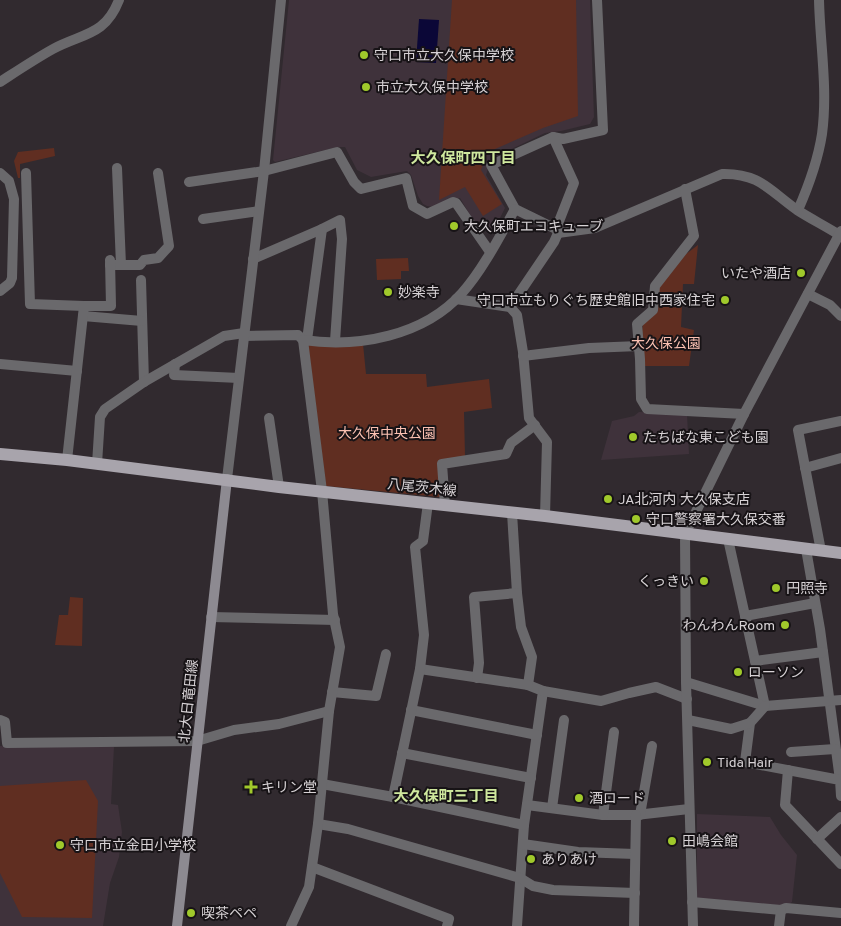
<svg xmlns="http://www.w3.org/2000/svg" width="841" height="926" font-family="Overpass,'Noto Sans JP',sans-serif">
	<rect width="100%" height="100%" fill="#312a2f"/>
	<g fill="#3f323b">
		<polygon points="289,0 590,0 594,117 590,124 561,131 545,133 491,159 486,175 505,208 500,218 489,229 479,230 460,198 456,198 433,207 427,206 423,204 418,196 411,175 407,171 371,177 357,170 345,147 338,147 275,162 273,160"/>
		<polygon points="639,412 687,414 689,454 601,460 612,421 634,416"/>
		<polygon points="0,746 114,747 111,804 118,805 122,832 119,857 110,883 103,926 0,926"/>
		<polygon points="697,814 770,817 781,835 797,855 792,902 786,906 697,899"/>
	</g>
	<g fill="#602e21">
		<polygon points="452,0 576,0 578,116 543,128 488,152 481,170 502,204 483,216 465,187 439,200"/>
		<polygon points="54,148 55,156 20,164 20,178 18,178 14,161 18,152"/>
		<polygon points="698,245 694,284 683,284 681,327 694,330 689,366 645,366 642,331 643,322 658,311 659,288 686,254"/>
		<polygon points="408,258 409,271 401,271 401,279 377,280 376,259"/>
		<polygon points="363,344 366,374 426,374 427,387 489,379 492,408 464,412 465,457 439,460 440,497 326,486 308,345"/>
		<polygon points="70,597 83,598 82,646 55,645 59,615 68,615"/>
		<polygon points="86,780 98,801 92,918 22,917 0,873 0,786"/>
	</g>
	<polygon fill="#0b0737" points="419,19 439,20 436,63 416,62"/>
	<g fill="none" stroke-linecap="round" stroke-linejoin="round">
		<g stroke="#6a696c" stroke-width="10">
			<path d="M597,0L603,130L563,139L553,137L491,165L515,209L556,229L558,233L595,228L722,174C759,173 769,190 797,210C811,219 827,227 841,236"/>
			<path d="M0,82C17,71 35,59 53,49C83,33 105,36 119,0"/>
			<polyline points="553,137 574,183 556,229"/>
			<polyline points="117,168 121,265"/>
			<polyline points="0,173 9,181 14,199 12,278 10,283 0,291"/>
			<polyline points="26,173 30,304 84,306"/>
			<polyline points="189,182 264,171 337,152 354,182 361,189 406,178 413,206 427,214 453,202 456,203 490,252"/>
			<polyline points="685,189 694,236 655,286 653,310 637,324 640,359 641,399 647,409 744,414"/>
			<path d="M798,210C809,185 818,160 822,134C828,89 820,44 819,0"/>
			<polyline points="203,219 259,211"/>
			<polyline points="322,229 340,220 342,239 335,341"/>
			<polyline points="253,259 322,229 307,340"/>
			<polyline points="110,265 140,265 144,260 158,258 169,246 158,173"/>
			<polyline points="141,280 144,382"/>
			<polyline points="808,294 830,305 841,316"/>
			<polyline points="456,299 510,307 517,315 523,352 529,418 547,442 545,516"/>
			<polyline points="510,307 554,242 558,233"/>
			<polyline points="83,316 142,321"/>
			<polyline points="244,336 298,335 303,340"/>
			<polyline points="523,356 589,348 639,346"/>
			<polyline points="0,364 77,371"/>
			<polyline points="175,364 174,375 239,378"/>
			<polyline points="269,418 279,487"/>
			<polyline points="67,460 84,306 111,306 110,260"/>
			<polyline points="97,464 100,417 105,409 144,382 224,336 244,333"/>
			<polyline points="805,468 841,458"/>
			<polyline points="445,505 442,464 506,454 511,443 535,425"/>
			<polyline points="512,513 517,593 521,627 532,657 528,685 543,691 524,825 517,926"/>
			<polyline points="685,534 744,414 841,231"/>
			<polyline points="728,539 765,706"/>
			<polyline points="806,549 820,629 840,780 841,780"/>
			<polyline points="821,551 798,430 841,421"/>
			<polyline points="745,616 815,603"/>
			<polyline points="211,617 335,620"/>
			<polyline points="755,661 823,652"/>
			<polyline points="420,669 528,685"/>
			<polyline points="477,678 479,663 474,597 517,593"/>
			<polyline points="686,682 765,706 841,700"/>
			<polyline points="543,691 601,701 629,693 656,687 687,699"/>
			<polyline points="332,692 376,696 386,654"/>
			<polyline points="765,706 750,723 745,762 840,780 841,796"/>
			<polyline points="411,710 537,735"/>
			<polyline points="0,720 5,722 7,743 197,741 234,730 279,724 329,711"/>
			<polyline points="688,720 731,729 750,723"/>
			<polyline points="791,752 835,749"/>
			<polyline points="402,753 531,778"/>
			<polyline points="788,770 785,805 841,864"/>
			<polyline points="322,784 393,797 524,825"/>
			<polyline points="393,797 420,669 424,635 415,547 423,541 428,503"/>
			<polyline points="527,805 603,815 636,815 689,809"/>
			<polyline points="552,808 564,720"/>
			<polyline points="603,815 614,732"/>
			<polyline points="640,815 652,746"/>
			<polyline points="318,824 348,829 520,878 533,886 553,890 635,893"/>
			<polyline points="817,839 841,817"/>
			<polyline points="523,844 578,852 635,854"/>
			<polyline points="312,867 449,919 447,926"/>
			<polyline points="692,902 781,910 786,908 841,913"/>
			<path d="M291,926L309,887L318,824L329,711L340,647L333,614L322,491L303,340C358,348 424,336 462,293C482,271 500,236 515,209"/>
			<polyline points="634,926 636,815"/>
			<polyline points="779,926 781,910"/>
		</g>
		<g stroke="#6a696c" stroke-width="10">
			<polyline points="227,479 264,171 281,0"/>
			<polyline points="685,534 686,682 693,926"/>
		</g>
		<polyline stroke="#8d8a91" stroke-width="10" points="177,926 227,479"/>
		<polyline stroke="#a8a4ac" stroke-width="12" points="0,454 67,460 279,487 545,516 841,553"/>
	</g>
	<g fill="#a0c92b" stroke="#171316" stroke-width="2">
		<circle cx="364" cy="55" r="5"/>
		<circle cx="366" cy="87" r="5"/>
		<circle cx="454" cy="226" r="5"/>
		<circle cx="801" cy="273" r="5"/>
		<circle cx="388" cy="292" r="5"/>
		<circle cx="725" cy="300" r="5"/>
		<circle cx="633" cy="437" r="5"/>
		<circle cx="608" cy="499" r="5"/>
		<circle cx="636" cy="519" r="5"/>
		<circle cx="704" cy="581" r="5"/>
		<circle cx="776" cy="588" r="5"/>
		<circle cx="785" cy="625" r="5"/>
		<circle cx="738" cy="672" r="5"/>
		<circle cx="707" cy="762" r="5"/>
		<path d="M248.5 779.5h5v5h5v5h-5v5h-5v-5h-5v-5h5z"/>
		<circle cx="579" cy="798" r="5"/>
		<circle cx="672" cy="841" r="5"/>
		<circle cx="60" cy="845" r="5"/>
		<circle cx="531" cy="859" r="5"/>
		<circle cx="191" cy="913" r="5"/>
	</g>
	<g text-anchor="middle" stroke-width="4" stroke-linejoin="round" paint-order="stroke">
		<g font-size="14" fill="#d7d2d5" stroke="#171316" text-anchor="start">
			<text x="374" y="60">守口市立大久保中学校</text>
			<text x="376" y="92">市立大久保中学校</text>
			<text x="464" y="231">大久保町エコキューブ</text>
			<text x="791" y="278" text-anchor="end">いたや酒店</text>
			<text x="398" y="297">妙楽寺</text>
			<text x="715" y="305" text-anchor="end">守口市立もりぐち歴史館旧中西家住宅</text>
			<text x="643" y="442">たちばな東こども園</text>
			<text x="618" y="504">JA北河内 大久保支店</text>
			<text x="646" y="524">守口警察署大久保交番</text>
			<text x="694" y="586" text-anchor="end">くっきい</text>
			<text x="786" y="593">円照寺</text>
			<text x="775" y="630" text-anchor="end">わんわんRoom</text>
			<text x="748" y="677">ローソン</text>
			<text x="717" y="767">Tida Hair</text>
			<text x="261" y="792">キリン堂</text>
			<text x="589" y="803">酒ロード</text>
			<text x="682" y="846">田嶋会館</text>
			<text x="70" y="850">守口市立金田小学校</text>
			<text x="541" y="864">ありあけ</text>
			<text x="201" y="918">喫茶ペペ</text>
		</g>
		<g font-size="14" fill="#fbc1b2" stroke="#171316">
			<text x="666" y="348">大久保公園</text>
			<text x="387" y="438">大久保中央公園</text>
		</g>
		<g font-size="14" fill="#d7d2d5" stroke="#171316">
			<text transform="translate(422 487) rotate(6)" y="5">八尾茨木線</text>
			<text transform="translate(188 701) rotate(-84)" y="5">北大日竜田線</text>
		</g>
		<g font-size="15" font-weight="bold" fill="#cfe89e" stroke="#171316">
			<text x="463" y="163">大久保町四丁目</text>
			<text x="446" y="801">大久保町三丁目</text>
		</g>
	</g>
</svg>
